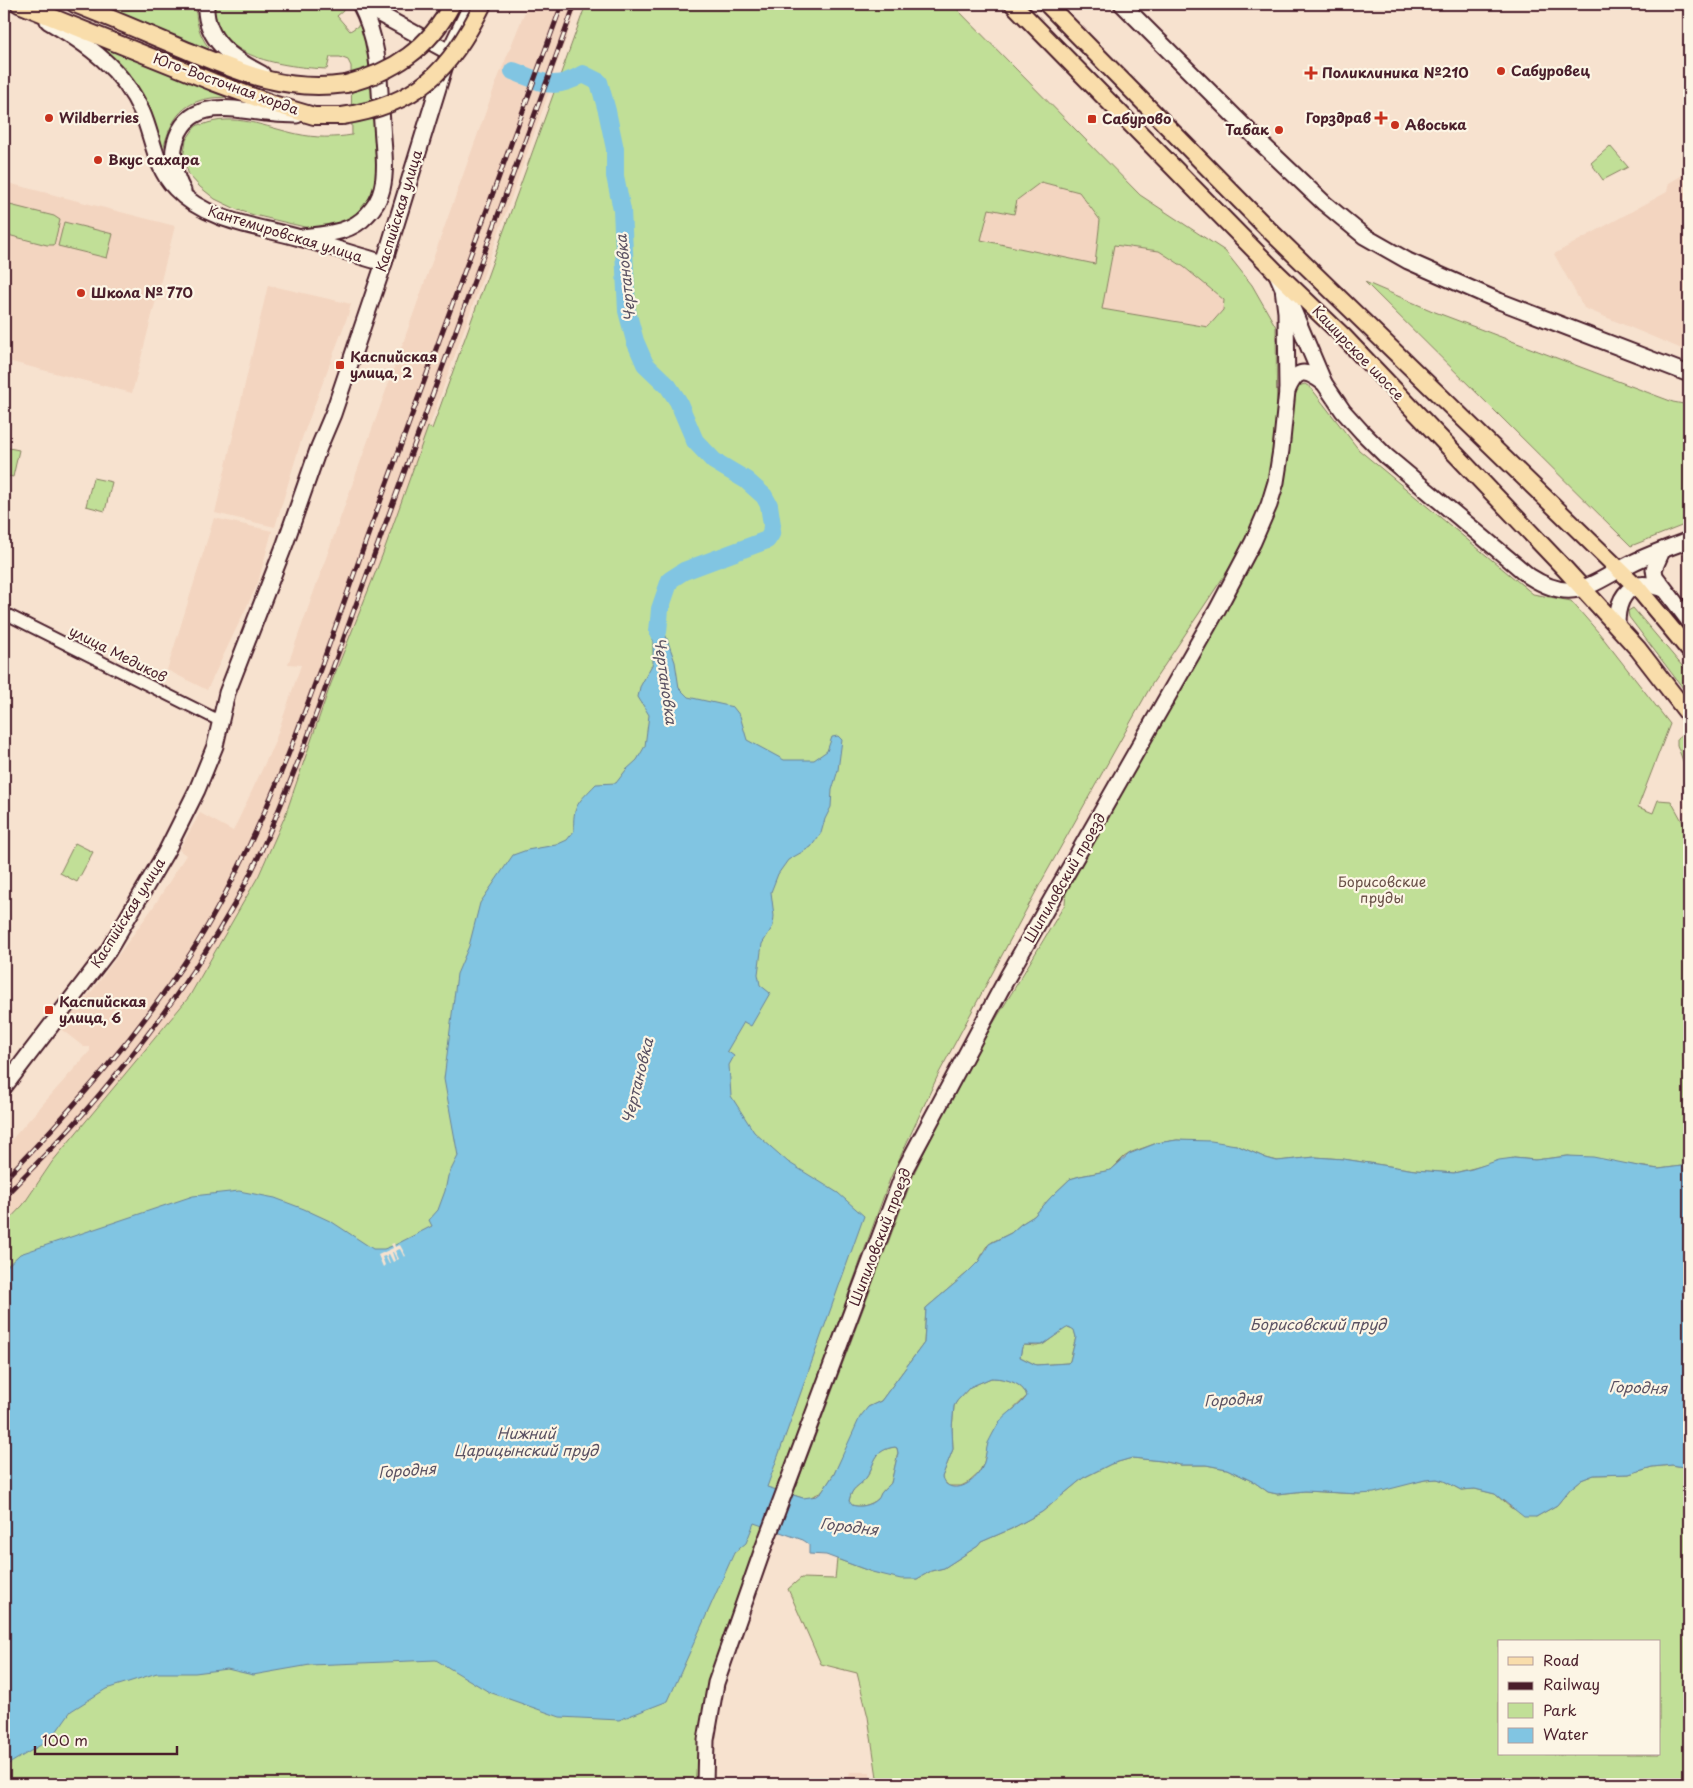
<svg xmlns="http://www.w3.org/2000/svg" width="1693" height="1788" font-family="'Playpen Sans',sans-serif">
	<rect width="100%" height="100%" fill="#f7e2cf"/>
	<filter id="ink" filterUnits="userSpaceOnUse"><feTurbulence type="fractalNoise" baseFrequency=".02" numOctaves="2"/><feDisplacementMap in="SourceGraphic" scale="10" xChannelSelector="R" yChannelSelector="G"/><feConvolveMatrix kernelMatrix="1 2 1 2 8 2 1 2 1" color-interpolation-filters="sRGB"/></filter>
	<g filter="url(#ink)">
		<g fill="#f3d5c0">
			<polygon points="528,4 579,4 550,82 549,92 312,754 259,875 189,997 46,1171 23,1205 4,1225 4,1148 90,1051 90,1047 84,1047 58,1027 92,991 154,906 186,855 179,850 200,813 233,831 274,744 301,665 288,664 496,83"/>
			<polygon points="1675,4 1689,4 1689,19"/>
			<polygon points="1689,171 1689,352 1584,308 1554,254 1667,192 1669,183"/>
			<polygon points="4,182 175,226 132,393 4,360"/>
			<polygon points="1041,182 1079,192 1100,220 1095,264 981,240 989,209 1017,200"/>
			<polygon points="1114,245 1159,251 1184,267 1224,300 1223,310 1209,327 1102,309"/>
			<polygon points="268,285 351,304 348,315 301,441 275,527 215,513"/>
			<polygon points="214,518 272,531 258,583 207,690 167,670"/>
			<polygon points="850,1772 870,1772 871,1784 847,1784"/>
		</g>
		<g fill="#c1df97" stroke="#867f61" fill-rule="evenodd">
			<path d="M97,4H196C195,20 199,35 209,48L207,49Z"/>
			<path d="M214,4H343L344,5L343,11L337,16L350,31L361,24L369,36L380,164L374,197L352,222L313,229L254,215L238,210L215,199L200,187L189,175L183,158L186,140L195,127L200,124L202,125C234,112 265,127 297,134C315,138 334,138 352,135L351,66L348,60L340,57H330L327,69C286,67 212,59 214,4Z"/>
			<path d="M586,4H952L1140,195L1225,251L1252,285L1276,327L1277,435L1269,479L1255,523L1246,543L1152,684L1040,884L939,1073L890,1179L709,1680L699,1784H4V1225L23,1205L52,1162L189,997L259,875L285,816L330,686L382,556L428,427L432,429ZM1041,182L1079,192L1100,220L1095,264L981,240L989,209L1014,214L1017,200ZM1114,245L1159,251L1184,267L1224,300L1223,310L1208,327L1102,309Z"/>
			<path d="M102,47L227,96L228,97C223,98 217,97 212,98C180,102 170,122 163,150L162,149L102,49Z"/>
			<polygon points="1610,146 1628,167 1603,180 1591,163"/>
			<polygon points="10,205 54,216 60,220 54,245 47,245 4,234 4,215 6,206"/>
			<polygon points="64,222 113,234 107,258 58,246"/>
			<polygon points="1365,282 1435,312 1673,402 1689,405 1689,523 1631,546"/>
			<polygon points="1305,384 1311,388 1359,450 1533,594 1571,601 1599,633 1670,724 1638,807 1653,813 1658,800 1671,801 1686,828 1689,827 1689,1165 1659,1169 1568,1156 1535,1160 1514,1158 1454,1173 1415,1170 1343,1159 1315,1157 1278,1161 1266,1158 1236,1145 1177,1140 1157,1143 1132,1152 1124,1157 1111,1170 1080,1176 1070,1179 1052,1196 1034,1216 1021,1224 1011,1233 992,1242 986,1247 979,1261 966,1274 926,1308 924,1343 881,1401 868,1407 834,1474 822,1492 806,1499 793,1495 915,1171 960,1079 1065,904 1066,890 1072,874 1105,825 1230,593 1235,592 1258,549 1283,479 1294,392 1298,386"/>
			<polygon points="4,447 19,450 13,477 4,475"/>
			<polygon points="93,478 112,482 105,511 86,506"/>
			<polygon points="1633,608 1689,674 1689,696 1629,617 1628,611"/>
			<path d="M1681,736C1693,743 1689,764 1689,777L1677,745V739Z"/>
			<polygon points="75,843 93,852 77,882 60,873"/>
			<polygon points="1067,1327 1074,1329 1076,1337 1070,1361 1068,1363 1036,1365 1020,1357 1022,1347 1024,1345 1037,1346 1044,1344"/>
			<path d="M991,1378C1004,1378 1022,1382 1027,1396L1000,1422L988,1445L984,1463L978,1474L969,1482L961,1486H949L942,1480V1477L953,1449L952,1428L954,1406L957,1401L970,1387Z"/>
			<path d="M895,1447L897,1448L898,1453L891,1483C888,1487 885,1488 882,1492C880,1494 880,1497 878,1499C871,1505 860,1508 851,1505L849,1501C852,1486 858,1488 866,1478C876,1464 872,1450 895,1447Z"/>
			<path d="M1132,1458L1162,1461L1180,1465H1206L1227,1469L1254,1482L1268,1492L1277,1494L1305,1491L1359,1494L1425,1480L1437,1479L1444,1481L1461,1490L1475,1489L1495,1494L1511,1508L1536,1517L1557,1505L1570,1489L1581,1480L1594,1475L1629,1474L1652,1467L1672,1465L1689,1468V1784H878L868,1717L857,1673L821,1664L788,1589L801,1578L835,1579L837,1559L872,1572L917,1579L931,1571L944,1568L978,1546L981,1542L1011,1529L1042,1512L1083,1478L1111,1464ZM1499,1642H1659V1754H1499Z"/>
		</g>
		<path fill="#81c5e2" stroke="#6b8399" fill-rule="evenodd" d="M660,609L661,622L675,662L679,688L688,697L733,707L740,716L747,740L784,760H814L827,751L832,737L838,736L842,740L838,770L832,790L831,807L825,819L821,833L811,847L788,860L778,874L771,892L774,916L773,926L762,944L758,974L760,985L770,993L751,1026L744,1022L727,1051L734,1056L729,1065L731,1096L754,1132L788,1162L838,1193L864,1216L767,1487L803,1498L817,1496L822,1492L834,1474L860,1417L868,1407L881,1401L924,1343L926,1308L966,1274L979,1261L989,1244L1011,1233L1021,1224L1034,1216L1052,1196L1070,1179L1080,1176L1111,1170L1129,1154L1157,1143L1177,1140L1211,1141L1236,1145L1266,1158L1277,1161L1315,1157L1343,1159L1415,1170L1454,1173L1472,1169L1499,1160L1514,1158L1535,1160L1568,1156L1593,1157L1643,1167L1659,1169L1689,1165V1468L1672,1465L1652,1467L1629,1474L1594,1475L1581,1480L1570,1489L1557,1505L1536,1517H1524L1495,1494L1475,1489L1461,1490L1444,1481L1437,1479L1425,1480L1374,1493L1359,1494L1305,1491L1277,1494L1268,1492L1254,1482L1227,1469L1206,1465H1180L1162,1461L1132,1458L1111,1464L1083,1478L1042,1512L1011,1529L981,1542L978,1546L944,1568L931,1571L917,1579H901L872,1572L826,1555L809,1554V1544L803,1540L754,1523L746,1543L734,1553L668,1701L619,1720L560,1717L489,1692L436,1660L310,1665L253,1675L227,1669L195,1673H157L106,1689L71,1711L51,1739L7,1765L4,1771V1269L20,1254L193,1196L239,1191L275,1198L304,1209L332,1222L373,1249H384L395,1245L432,1226L429,1220L438,1210L445,1191L448,1176L458,1156L444,1079L457,974L469,946L480,903L513,855L527,850L556,845L567,840L574,831C572,805 579,802 596,784L616,783L626,770L637,760L645,746L649,715L638,697L640,687L653,663V636ZM1069,1327L1074,1330L1076,1337L1070,1361L1068,1363L1036,1365L1020,1357L1022,1347L1024,1345H1042L1065,1329ZM991,1378C1004,1378 1022,1382 1027,1396C1021,1406 1007,1412 999,1423C995,1429 991,1437 988,1443C986,1450 986,1456 984,1462C981,1475 966,1489 953,1487C947,1486 944,1483 942,1477L953,1449L952,1428L954,1406L957,1401L970,1387ZM895,1447L897,1448L898,1453L891,1483C888,1487 885,1488 882,1492C880,1494 880,1497 878,1499C872,1505 860,1508 852,1505L849,1501C852,1486 858,1488 866,1478C876,1464 872,1450 895,1447Z"/>
		<polygon fill="#f7e2cf" points="394,1243 395,1247 400,1245 406,1256 404,1257 400,1249 395,1251 399,1259 397,1260 393,1252 392,1252 395,1261 393,1262 389,1254 387,1255 390,1263 389,1264 385,1256 382,1257 385,1265 383,1267 378,1255 393,1248 391,1244"/>
		<g fill="none" stroke-linecap="round" stroke-linejoin="round">
			<path stroke="#81c5e2" stroke-width="18" d="M513,71C543,82 552,92 583,74L599,82L607,111L615,149V176L622,210L627,311L635,341L645,364L668,386L678,401L695,441L714,461L746,480L764,496L769,505L772,525L771,534L767,540L684,571L670,580L660,609L658,632"/>
			<defs>
				<polyline id="minor" points="4,613 220,721"/>
				<g id="secondary">
					<path d="M206,4C204,40 233,59 262,74"/>
					<polyline points="361,4 449,52"/>
					<polyline points="1122,4 1262,144 1324,203 1364,236 1408,261 1499,301 1689,374"/>
					<path d="M48,21C87,44 123,69 142,112C153,137 155,168 175,188C207,222 257,226 300,238C328,246 356,255 384,263"/>
					<path d="M183,191C175,177 171,159 175,143C187,97 232,109 266,113C276,115 287,114 297,115"/>
					<path d="M303,237C326,234 351,233 367,215C374,208 380,198 382,189C387,168 383,145 382,124C379,81 380,42 360,4"/>
					<path d="M1290,303L1324,383L1343,411L1362,432L1386,456L1529,576C1574,605 1590,584 1632,563C1650,554 1670,547 1689,540"/>
					<path d="M1287,391C1297,368 1305,369 1324,383"/>
					<polyline points="1662,551 1654,569 1655,576 1689,621"/>
					<path d="M1617,624C1617,610 1620,593 1636,586C1644,582 1655,587 1664,589"/>
					<polyline points="4,1087 108,951 166,852 197,790 215,746 227,693 285,544 319,447 333,414 384,263 449,52 472,4"/>
					<polyline points="705,1784 706,1740 716,1683 763,1549 906,1167 1008,976 1217,610 1253,542 1269,505 1276,482 1281,450 1287,391 1286,312 1283,288 1276,272"/>
				</g>
				<g id="primary">
					<polyline points="19,4 213,82 273,104 314,116 342,116"/>
					<path d="M75,4C110,18 146,33 181,48C237,71 283,93 346,84"/>
					<polyline points="1013,4 1275,271 1343,336 1565,569 1638,649 1689,715"/>
					<polyline points="1047,4 1265,226 1636,586 1689,650"/>
				</g>
			</defs>
			<use href="#minor" stroke="#4a1f2b" stroke-width="14"/>
			<use href="#secondary" stroke="#4a1f2b" stroke-width="19"/>
			<use href="#primary" stroke="#4a1f2b" stroke-width="20"/>
			<use href="#minor" stroke="#fcf5e5" stroke-width="10"/>
			<use href="#secondary" stroke="#fcf5e5" stroke-width="15"/>
			<use href="#primary" stroke="#f9ddab" stroke-width="16"/>
			<defs>
				<g id="rail">
					<path d="M4,1180C74,1107 142,1031 196,945C273,819 317,676 367,538C432,360 497,182 562,4"/>
					<path d="M4,1197C27,1173 52,1149 75,1123C135,1055 190,982 235,903C263,853 283,799 304,747L575,4"/>
				</g>
			</defs>
			<use href="#rail" stroke="#4a1f2b" stroke-width="5"/>
			<use href="#rail" stroke="#fcf5e5" stroke-width="3" stroke-dasharray="9" stroke-linecap="butt"/>
			<defs>
				<g id="primary-bridge">
					<path d="M346,84C394,72 429,48 452,4"/>
					<path d="M342,116C417,105 451,70 483,4"/>
				</g>
			</defs>
			<use href="#primary-bridge" stroke="#4a1f2b" stroke-width="20" stroke-linecap="butt"/>
			<use href="#primary-bridge" stroke="#f9ddab" stroke-width="16"/>
		</g>
	</g>
	<g fill="#c8321e" stroke="#fcf5e5" stroke-width="2">
		<circle cx="1501" cy="71" r="5"/>
		<path d="M1308.5 65.5h5v5h5v5h-5v5h-5v-5h-5v-5h5z"/>
		<circle cx="49" cy="118" r="5"/>
		<path d="M1378.5 110.5h5v5h5v5h-5v5h-5v-5h-5v-5h5z"/>
		<rect x="1087" y="114" width="10" height="10" rx="2.5"/>
		<circle cx="1395" cy="125" r="5"/>
		<circle cx="1279" cy="130" r="5"/>
		<circle cx="98" cy="160" r="5"/>
		<circle cx="81" cy="293" r="5"/>
		<rect x="335" y="360" width="10" height="10" rx="2.5"/>
		<rect x="44" y="1005" width="10" height="10" rx="2.5"/>
	</g>
	<g text-anchor="middle" stroke-width="4.5" stroke-linejoin="round" paint-order="stroke">
		<g font-size="14" font-weight="bold" fill="#4a1f2b" stroke="#fcf5e5" text-anchor="start">
			<text x="1511" y="76">Сабуровец</text>
			<text x="1322" y="78">Поликлиника №210</text>
			<text x="59" y="123">Wildberries</text>
			<text x="1371" y="123" text-anchor="end">Горздрав</text>
			<text x="1102" y="124">Сабурово</text>
			<text x="1405" y="130">Авоська</text>
			<text x="1269" y="135" text-anchor="end">Табак</text>
			<text x="108" y="165">Вкус сахара</text>
			<text x="91" y="298">Школа № 770</text>
			<text x="350" y="362">Каспийская<tspan x="350" dy="16">улица, 2</tspan></text>
			<text x="59" y="1007">Каспийская<tspan x="59" dy="16">улица, 6</tspan></text>
		</g>
		<g font-size="14" fill="#4a1f2b" stroke="#fcf5e5">
			<text transform="translate(226 84) rotate(20)" y="5">Юго-Восточная хорда</text>
			<text transform="translate(399 211) rotate(-73)" y="5">Каспийская улица</text>
			<text transform="translate(285 234) rotate(17)" y="5">Кантемировская улица</text>
			<text transform="translate(1358 353) rotate(46)" y="5">Каширское шоссе</text>
			<text transform="translate(118 654) rotate(27)" y="5">улица Медиков</text>
			<text transform="translate(1065 878) rotate(-60)" y="5">Шипиловский проезд</text>
			<text transform="translate(128 913) rotate(-58)" y="5">Каспийская улица</text>
			<text transform="translate(880 1237) rotate(-69)" y="5">Шипиловский проезд</text>
		</g>
		<g font-size="14" fill="#684f46" stroke="#fcf5e5">
			<text x="1382" y="887">Борисовские<tspan x="1382" dy="16">пруды</tspan></text>
		</g>
		<g font-size="15" font-style="italic" fill="#5a5162" stroke="#fcf5e5">
			<text transform="translate(626 278) rotate(-96)" y="5">Чертановка</text>
			<text transform="translate(665 681) rotate(82)" y="5">Чертановка</text>
			<text transform="translate(638 1081) rotate(-76)" y="5">Чертановка</text>
			<text x="1318" y="1330">Борисовский пруд</text>
			<text transform="translate(1638 1388) rotate(2)" y="5">Городня</text>
			<text transform="translate(1233 1400) rotate(-3)" y="5">Городня</text>
			<text x="526" y="1439">Нижний<tspan x="526" dy="17">Царицынский пруд</tspan></text>
			<text transform="translate(407 1471) rotate(-4)" y="5">Городня</text>
			<text transform="translate(849 1527) rotate(7)" y="5">Городня</text>
		</g>
	</g>
	<rect width="1693" height="1788" fill="none" stroke="#fcf5e5" stroke-width="20"/>
	<rect x="10" y="10" width="1673" height="1768" fill="none" stroke="#4a1f2b" stroke-width="2" filter="url(#ink)"/>
	<rect x="1498" y="1640" width="162" height="115" fill="#fcf5e5" stroke="#b59f9b"/>
	<rect x="1508" y="1657" width="25" height="8" fill="#f9ddab" stroke="#b59f9b"/>
	<text x="1543" y="1666" font-size="15" fill="#4a1f2b">Road</text>
	<rect x="1508" y="1682" width="25" height="8" fill="#4a1f2b" stroke="#b59f9b"/>
	<text x="1543" y="1690" font-size="15" fill="#4a1f2b">Railway</text>
	<rect x="1508" y="1703" width="25" height="15" fill="#c1df97" stroke="#b59f9b"/>
	<text x="1543" y="1716" font-size="15" fill="#4a1f2b">Park</text>
	<rect x="1508" y="1728" width="25" height="15" fill="#81c5e2" stroke="#b59f9b"/>
	<text x="1543" y="1740" font-size="15" fill="#4a1f2b">Water</text>
	<path d="M35 1746v8h142v-8" fill="none" stroke="#4a1f2b" stroke-width="2.5"/>
	<text x="42" y="1746" font-size="15" fill="#4a1f2b" stroke="#fcf5e5" stroke-width="4" paint-order="stroke">100 m</text>
</svg>
